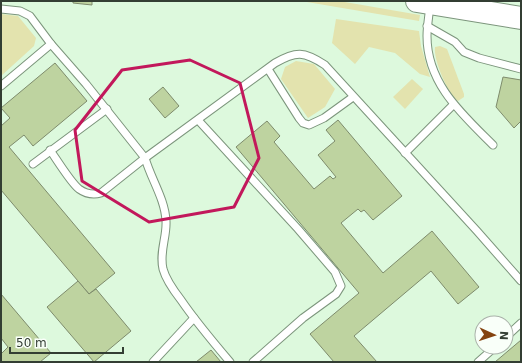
<svg xmlns="http://www.w3.org/2000/svg" width="522" height="363" font-family="'DejaVu Sans',sans-serif">
	<rect width="100%" height="100%" fill="#ddf9dd"/>
	<g fill="#e3e3ae">
		<polygon points="301,1 339,1 420,15 419,21"/>
		<polygon points="1,14 18,16 36,38 34,46 1,76"/>
		<polygon points="336,19 419,31 421,46 430,77 420,74 395,53 369,47 355,64 332,43"/>
		<path d="M440,46L447,49L464,94V97L458,101C448,95 433,59 435,47Z"/>
		<polygon points="296,61 314,64 335,89 325,107 308,118 281,79 285,67"/>
		<polygon points="412,79 423,89 405,109 393,97"/>
	</g>
	<g fill="#bed3a0" stroke="#7e8b6c">
		<polygon points="73,1 92,1 92,5 73,3"/>
		<polygon points="55,63 87,101 33,146 24,135 9,147 115,273 89,294 1,190 1,126 10,118 1,108"/>
		<polygon points="503,77 521,80 521,121 514,128 496,107"/>
		<polygon points="163,87 179,106 165,118 149,99"/>
		<polygon points="338,120 402,196 373,220 364,210 361,212 358,209 341,223 383,273 432,231 479,287 458,304 431,271 354,336 377,362 334,362 310,334 359,293 236,147 267,121 280,136 274,142 314,189 330,176 333,179 336,177 318,155 335,141 326,130"/>
		<polygon points="78,281 89,294 96,289 131,331 94,362 47,307"/>
		<polygon points="1,294 51,353 40,362 1,362 1,354 8,347 1,338"/>
		<polygon points="521,340 521,362 495,362"/>
		<polygon points="211,350 221,362 196,362"/>
	</g>
	<g fill="none" stroke-linecap="round" stroke-linejoin="round">
		<defs>
			<g id="lane">
				<path d="M430,5C429,16 427,26 427,36C427,84 462,114 493,145"/>
				<path d="M1,9L20,11L30,16L51,44L86,84L145,158C151,179 165,199 166,221C167,237 159,252 163,269C166,280 174,291 181,300C196,322 213,342 230,362"/>
				<polyline points="427,26 455,42 464,52 479,58 521,69"/>
				<polyline points="268,69 299,118 303,123 309,125 324,118 353,97"/>
				<polyline points="1,86 51,44"/>
				<polyline points="198,120 298,229 335,272 341,286 336,294 303,318 253,362"/>
				<path d="M50,150C57,160 71,183 79,189C86,194 94,195 101,193L145,158L275,63C296,51 304,51 325,65L477,231L521,281"/>
				<polyline points="405,153 453,105"/>
				<polyline points="33,164 107,109"/>
				<polyline points="506,337 521,323"/>
				<polyline points="153,362 194,318"/>
				<polyline points="478,362 495,347"/>
			</g>
			<polyline id="highway" points="417,1 521,18"/>
		</defs>
		<use href="#lane" stroke="#7c957c" stroke-width="9"/>
		<use href="#highway" stroke="#7c957c" stroke-width="24"/>
		<use href="#lane" stroke="#fff" stroke-width="7"/>
		<use href="#highway" stroke="#fff" stroke-width="22"/>
	</g>
	<path fill="none" stroke="#c2185b" stroke-width="3" stroke-linejoin="round" d="M190,60L240,83L259,158L234,207L149,222L82,181L75,130L122,70Z"/>
	<rect width="522" height="363" fill="none" stroke="#333e33" stroke-width="4"/>
	<g transform="translate(494 335) rotate(93)"><circle r="19" fill="#f9fff9" stroke="#aab2aa"/>
	<path d="M0-3L7 15L0 10L-7 15Z" fill="#84430f"/>
	<text y="-6" font-size="11" font-weight="bold" text-anchor="middle" fill="#333e33">N</text>
	</g>
	<path d="M10 347v6h113v-6" fill="none" stroke="#333e33" stroke-width="2"/>
	<text x="16" y="347" font-size="12" fill="#333e33" stroke="#f9fff9" stroke-width="3" paint-order="stroke">50 m</text>
</svg>
